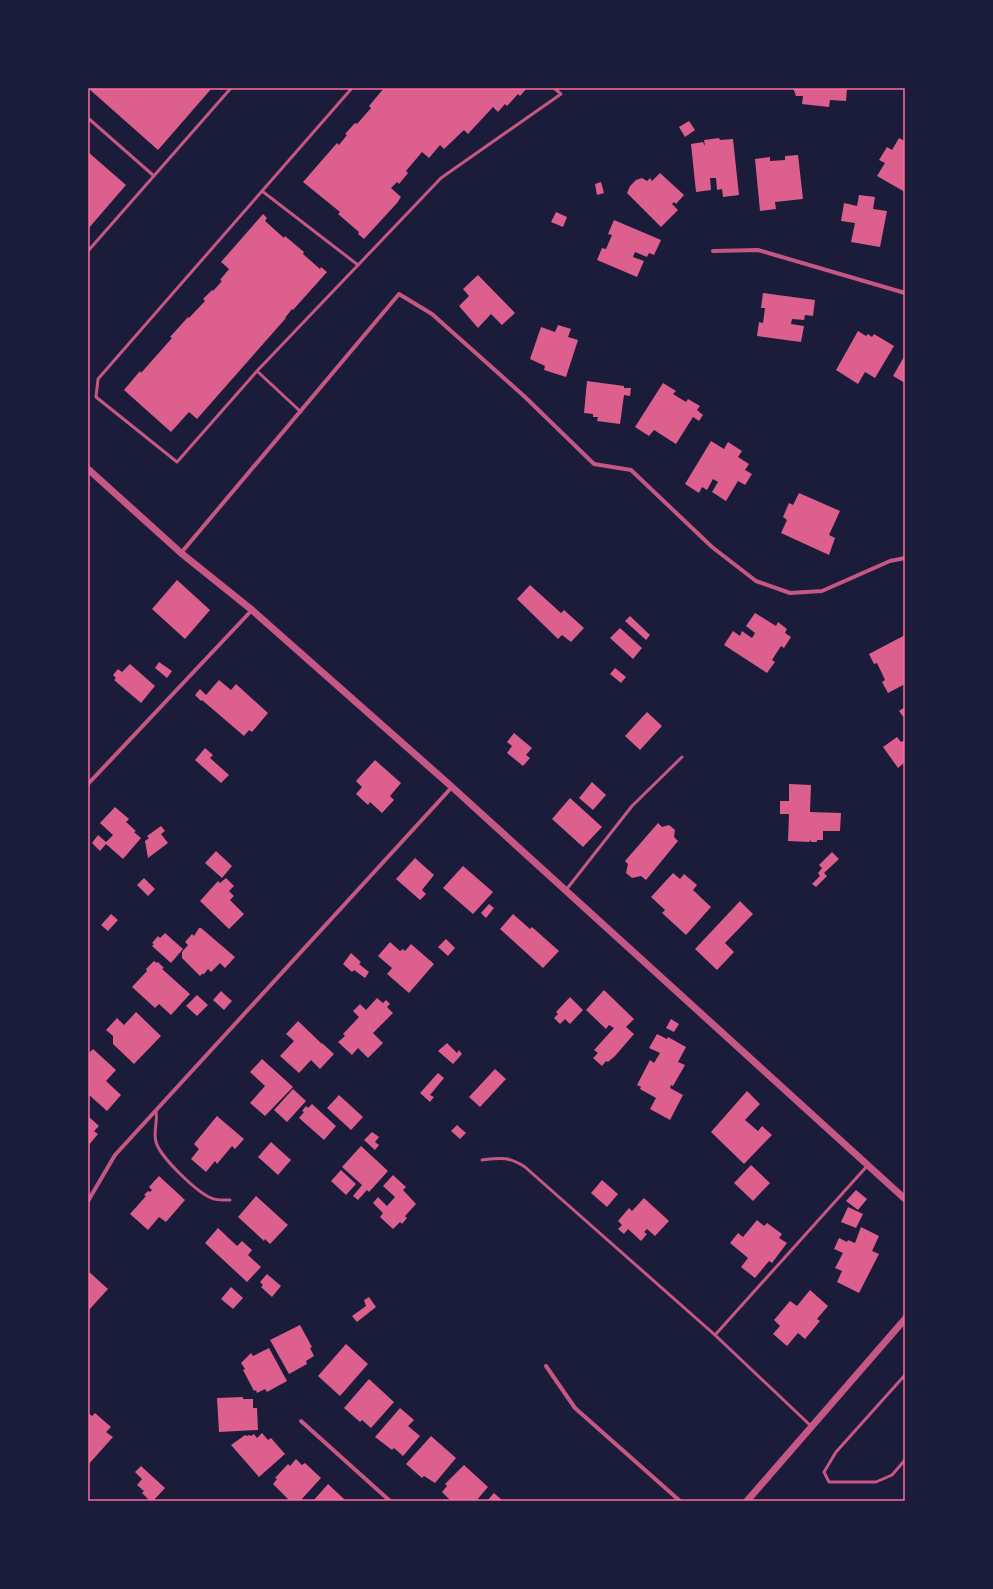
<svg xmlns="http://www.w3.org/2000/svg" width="993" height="1589" font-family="'Golos Text',sans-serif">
	<rect width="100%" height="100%" fill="#1b1b3a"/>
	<g fill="#dd5f8e">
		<polygon points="88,88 212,88 158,150"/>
		<polygon points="384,88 527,88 520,96 518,94 507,106 505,104 498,112 493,107 468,134 464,130 444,149 440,145 429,158 422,152 406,171 408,173 399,184 397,182 391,188 401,197 397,203 364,239 358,234 359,232 338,214 340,212 303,182 337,143 339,145 347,135 345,134 355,123 357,124 371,108 369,106"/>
		<polygon points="793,88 847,88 846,101 830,100 829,107 802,104 803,96 796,96"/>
		<polygon points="689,121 695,130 685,137 679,127"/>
		<polygon points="719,138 720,140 733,139 739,195 723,197 722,189 717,190 716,178 710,178 711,190 696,192 691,144 703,142 705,146 704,140"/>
		<polygon points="899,138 905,141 905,192 877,176 885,163 879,160 887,147 892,150"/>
		<polygon points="88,152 126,185 88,229"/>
		<polygon points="798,155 803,199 775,202 776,209 760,211 755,159 770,157 770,161 785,160 785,156"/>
		<polygon points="660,173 684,195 676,204 674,202 672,204 678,210 661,227 627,193 630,186 636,180 642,178 647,181 650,178 652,181"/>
		<polygon points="601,182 604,193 597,195 595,184"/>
		<polygon points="859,195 875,197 873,209 887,211 880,247 851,242 855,223 841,221 844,203 857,206"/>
		<polygon points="556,212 567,217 563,227 551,222"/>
		<polygon points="263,214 267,218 265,221 284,238 285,236 304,252 303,254 320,269 321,267 327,272 293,310 292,309 285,318 286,318 197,419 189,412 171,432 124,390 140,371 141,373 172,338 170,337 188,317 189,318 205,301 203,299 212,290 213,291 222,281 220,280 229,269 221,262"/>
		<polygon points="614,220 661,240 654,255 649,253 647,257 635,252 633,257 644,261 637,277 597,260 602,248 606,249 612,235 608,234"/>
		<polygon points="478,275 515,313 502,325 491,314 478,328 459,306 469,296 463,289"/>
		<polygon points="763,293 815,300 813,316 805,315 804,320 792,319 791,324 804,326 801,342 757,336 759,322 763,323 765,308 761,308"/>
		<polygon points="558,325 571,329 568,337 578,340 566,377 544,370 545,366 530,359 541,327 555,332"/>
		<polygon points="858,331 866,336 868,334 872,337 874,334 894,346 875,378 865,372 858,384 836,370"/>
		<polygon points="905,355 905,383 893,376"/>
		<polygon points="587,381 624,386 624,388 631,388 630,396 624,395 620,424 597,421 598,417 593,417 593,414 584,413"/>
		<polygon points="663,383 676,391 673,394 686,402 688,399 700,406 697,410 703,415 699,421 693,417 676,444 654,430 649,436 635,427"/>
		<polygon points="711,441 724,449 728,442 742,451 738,457 749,464 745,470 752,474 745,485 738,481 726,501 712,492 718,482 713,479 707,490 702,487 699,493 685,484"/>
		<polygon points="799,493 840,511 829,535 835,538 829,555 781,533 787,520 783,517 789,503 793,505"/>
		<polygon points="177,580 210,610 185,639 152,609"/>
		<polygon points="530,585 561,613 564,610 584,628 571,642 562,635 558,639 517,599"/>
		<polygon points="755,613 776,626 778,622 787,629 785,633 791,637 784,648 781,646 772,660 775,662 767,673 724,645 733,631 740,636 742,631 752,638 755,633 746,626"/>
		<polygon points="630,616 650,635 646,640 625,621"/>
		<polygon points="620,628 642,648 633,659 610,638"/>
		<polygon points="905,635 905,684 888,693 882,682 885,680 877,663 874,664 869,654"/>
		<polygon points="159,662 172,671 167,678 155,668"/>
		<polygon points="130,664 155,686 141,703 114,680 116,678 113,675 118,669 122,672"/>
		<polygon points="615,668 626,677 621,683 610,674"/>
		<polygon points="219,680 231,690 236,684 268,713 252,732 249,730 244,736 202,700 201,701 195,695 200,689 206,695"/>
		<polygon points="905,707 905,719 899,711"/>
		<polygon points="647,712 662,726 640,750 625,736"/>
		<polygon points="514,733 532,748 526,755 530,758 523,766 507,753 512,746 507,742"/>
		<polygon points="897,737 901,742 905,740 905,762 898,768 883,747"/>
		<polygon points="205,748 213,755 210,758 229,775 221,783 195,760"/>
		<polygon points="375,760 401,783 390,796 394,800 382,813 370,802 368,805 356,794 362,787 356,781"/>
		<polygon points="592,782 606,795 593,810 579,798"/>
		<polygon points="789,784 811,785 810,812 841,813 840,831 823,831 823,840 817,840 817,842 811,842 811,840 809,842 788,841 789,814 780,814 780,801 789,801"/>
		<polygon points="570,798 602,827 583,847 552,819"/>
		<polygon points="115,807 129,819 126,822 136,831 134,832 141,838 123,859 106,844 100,851 92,843 98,835 106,842 113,835 100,823"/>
		<polygon points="658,823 662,827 669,825 675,830 674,837 678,841 646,880 641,876 632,878 626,873 628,864 625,861"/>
		<polygon points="161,826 165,831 161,834 168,843 148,858 145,841 149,838 147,836"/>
		<polygon points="216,851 232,866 222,878 205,863"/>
		<polygon points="832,852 839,859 824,873 827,876 816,887 812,884 820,876 818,873 822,868 819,865"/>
		<polygon points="415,858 434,875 422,890 426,894 420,900 396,879"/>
		<polygon points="463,866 493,892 473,914 443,888"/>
		<polygon points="673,873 680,879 684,874 697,885 693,890 711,907 686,935 662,913 665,910 651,897"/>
		<polygon points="144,878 155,889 148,896 137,885"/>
		<polygon points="226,878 234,886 229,891 234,896 230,900 244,914 229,929 200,901 218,881 220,883"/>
		<polygon points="740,901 753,914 725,943 734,952 717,970 695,949"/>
		<polygon points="489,904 494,908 486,918 481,913"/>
		<polygon points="111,914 118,920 108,931 101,925"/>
		<polygon points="513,914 530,929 532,927 559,951 543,968 500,929"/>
		<polygon points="199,928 201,928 235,957 225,968 220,963 211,972 208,969 204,974 202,974 200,976 182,958 182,952 188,945 185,942 192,934 194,936"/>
		<polygon points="165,933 183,949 171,963 152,946 154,944 152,943 158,936 160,938"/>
		<polygon points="446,939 455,948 448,956 438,947"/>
		<polygon points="390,942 400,951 403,949 405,951 411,944 434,964 409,993 387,974 392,968 378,956"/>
		<polygon points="351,953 361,962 359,964 369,972 365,978 354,970 352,972 343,964"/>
		<polygon points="154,961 157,963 158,962 164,968 162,969 190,994 171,1015 159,1004 155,1008 132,987 147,971 146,969"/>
		<polygon points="604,990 634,1019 626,1027 634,1034 615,1056 608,1062 606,1061 602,1066 593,1058 598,1053 594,1050 614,1028 609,1025 606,1029 586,1010"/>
		<polygon points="221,991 232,1001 224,1010 213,1000"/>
		<polygon points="197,995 208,1005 197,1016 186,1006"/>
		<polygon points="570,997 583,1010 570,1024 565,1019 560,1024 554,1018 558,1014 556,1012"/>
		<polygon points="377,998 383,1003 386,1000 390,1004 387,1007 393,1013 373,1033 383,1043 368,1058 358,1048 352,1055 338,1042 345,1036 343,1034 359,1017 353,1011 360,1004 366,1010"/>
		<polygon points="136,1012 161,1036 134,1064 113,1044 113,1036 106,1030 117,1018 124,1025"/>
		<polygon points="671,1019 679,1024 674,1032 666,1028"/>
		<polygon points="298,1021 322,1044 322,1043 334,1054 320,1069 311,1060 299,1073 280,1056 294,1041 286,1034"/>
		<polygon points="657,1034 667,1039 668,1037 686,1047 678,1062 685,1065 673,1086 671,1085 670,1088 683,1095 670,1120 650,1109 656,1098 640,1089 641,1087 637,1085 650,1060 654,1063 660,1053 649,1048"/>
		<polygon points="447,1043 457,1053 459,1050 462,1054 453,1064 438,1051"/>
		<polygon points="93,1049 116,1070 106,1081 121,1095 107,1111 88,1094 88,1054"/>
		<polygon points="262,1059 293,1087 265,1116 250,1103 265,1086 250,1072"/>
		<polygon points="495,1069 506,1079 480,1107 469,1097"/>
		<polygon points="438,1073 444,1078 430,1095 434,1097 430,1102 420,1093"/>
		<polygon points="293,1089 306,1101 287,1122 274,1110"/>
		<polygon points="747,1091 760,1104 745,1120 758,1131 762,1126 772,1135 744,1164 711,1132"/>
		<polygon points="339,1095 363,1117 351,1130 327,1108"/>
		<polygon points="312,1104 336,1126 324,1140 299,1118 304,1112 302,1111 306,1106 308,1108"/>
		<polygon points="88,1116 99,1126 94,1131 98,1134 88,1146"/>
		<polygon points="217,1116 244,1139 235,1149 232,1146 217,1164 215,1161 206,1172 191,1159 199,1149 194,1144"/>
		<polygon points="457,1125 466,1133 460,1139 451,1131"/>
		<polygon points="372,1132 379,1137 375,1142 379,1145 375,1150 364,1140"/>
		<polygon points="271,1142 291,1160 278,1175 258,1157"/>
		<polygon points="361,1146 388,1171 369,1192 367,1190 358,1200 353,1196 362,1185 342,1167"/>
		<polygon points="751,1165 770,1183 753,1201 734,1183"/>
		<polygon points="341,1170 356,1184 346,1195 331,1181"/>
		<polygon points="393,1175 406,1187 403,1190 416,1204 405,1216 407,1218 402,1224 400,1222 393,1229 380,1217 383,1213 373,1203 378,1197 387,1206 395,1197 383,1186"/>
		<polygon points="159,1176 185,1200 166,1222 159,1217 148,1230 130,1214 146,1196 144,1195 148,1191 150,1192 152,1190 149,1187"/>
		<polygon points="602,1180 618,1194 607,1207 591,1193"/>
		<polygon points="856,1190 867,1199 858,1210 846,1201"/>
		<polygon points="256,1196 288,1225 270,1244 265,1239 264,1241 238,1217"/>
		<polygon points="644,1198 669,1221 655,1236 647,1229 644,1232 647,1234 641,1241 628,1229 624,1234 618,1229 622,1225 618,1221 629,1208 632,1211"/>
		<polygon points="848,1207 863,1214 856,1228 841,1222"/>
		<polygon points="757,1220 764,1226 767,1223 782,1234 779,1238 787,1243 772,1263 769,1261 755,1278 741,1267 748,1258 730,1243 738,1233 743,1237"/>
		<polygon points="861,1227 879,1236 872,1251 879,1254 859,1293 837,1282 842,1271 835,1268 843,1253 834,1249 839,1238 847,1242 848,1240 855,1243"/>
		<polygon points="218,1228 237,1246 242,1241 252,1250 248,1255 261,1267 247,1282 205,1243"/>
		<polygon points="88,1271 108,1289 88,1311"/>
		<polygon points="267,1274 281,1286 272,1297 261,1287 263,1285 260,1282"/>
		<polygon points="231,1287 243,1298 233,1309 221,1299"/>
		<polygon points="810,1290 828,1306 817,1319 820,1321 805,1339 798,1333 787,1346 773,1334 780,1326 774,1320 790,1301 797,1306"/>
		<polygon points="369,1297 376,1307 357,1322 352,1316 366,1306 364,1300"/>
		<polygon points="300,1325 312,1347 310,1348 314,1356 306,1361 307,1364 289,1374 270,1340"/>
		<polygon points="346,1344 368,1364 340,1396 318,1376"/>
		<polygon points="269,1348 287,1381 267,1392 265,1389 257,1393 256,1390 254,1391 243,1370 245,1369 241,1363 251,1353 253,1356"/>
		<polygon points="369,1379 394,1402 371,1428 362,1420 360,1422 344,1408"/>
		<polygon points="243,1397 243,1399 253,1399 253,1408 257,1408 258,1430 219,1432 217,1398"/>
		<polygon points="400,1408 414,1420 408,1426 420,1436 403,1456 394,1448 392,1450 375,1437"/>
		<polygon points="88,1413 92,1416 95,1413 111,1427 106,1432 113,1437 88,1465"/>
		<polygon points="262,1433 268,1440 271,1438 285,1454 259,1477 231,1445 245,1435 247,1436 249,1435 251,1436 254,1434 257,1438"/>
		<polygon points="431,1436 456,1458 435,1483 424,1476 422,1478 406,1464"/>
		<polygon points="296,1459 302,1465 305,1463 321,1478 300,1501 290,1501 273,1484 277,1479 275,1478 288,1464 290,1466"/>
		<polygon points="464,1465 488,1487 476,1501 449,1501 450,1500 442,1492 447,1486 445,1484"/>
		<polygon points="141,1466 165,1488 153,1501 152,1500 150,1501 142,1493 144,1491 137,1485 142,1479 135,1472"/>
		<polygon points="328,1484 344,1499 342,1501 313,1501"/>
		<polygon points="494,1493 503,1501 487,1501"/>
	</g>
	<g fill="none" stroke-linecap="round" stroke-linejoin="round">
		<g stroke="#c65784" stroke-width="3">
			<polyline points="352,88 98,379 96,397 177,462 257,371 441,178 561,94 554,88"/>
			<polyline points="88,118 154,176"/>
			<polyline points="262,191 358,265"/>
			<polyline points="88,251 231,88"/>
			<polyline points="257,371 301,412"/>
			<polyline points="566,890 632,806 682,757"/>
			<path d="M156,1111C158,1121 153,1131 156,1142C160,1157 195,1190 209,1197C216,1201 223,1200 230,1200"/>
			<path d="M482,1160C500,1158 509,1156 525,1167L715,1335"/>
			<polyline points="905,1375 836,1452 824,1472 829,1482 876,1482 892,1475 905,1460"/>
			<polyline points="811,1426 715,1335 868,1165"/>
		</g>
		<g stroke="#c65784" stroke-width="4">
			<polyline points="713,251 758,250 905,293"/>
			<polyline points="181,553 399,294 432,314 524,396 594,464 631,470 712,547 756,581 790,593 822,591 890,561 905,558"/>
			<polyline points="88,784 252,610"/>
			<polyline points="88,1201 115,1155 452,787"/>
			<polyline points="546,1366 575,1408 680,1501"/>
			<polyline points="301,1421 390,1501"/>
		</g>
		<g stroke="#c65784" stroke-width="7">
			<polyline points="88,469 181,553 252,610 452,787 905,1199"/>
			<polyline points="747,1501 905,1319"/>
		</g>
	</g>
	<rect width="993" height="1589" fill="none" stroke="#1b1b3a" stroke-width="178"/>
	<rect x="89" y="89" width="815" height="1411" fill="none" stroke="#ff6b9d" stroke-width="1.5"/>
</svg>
